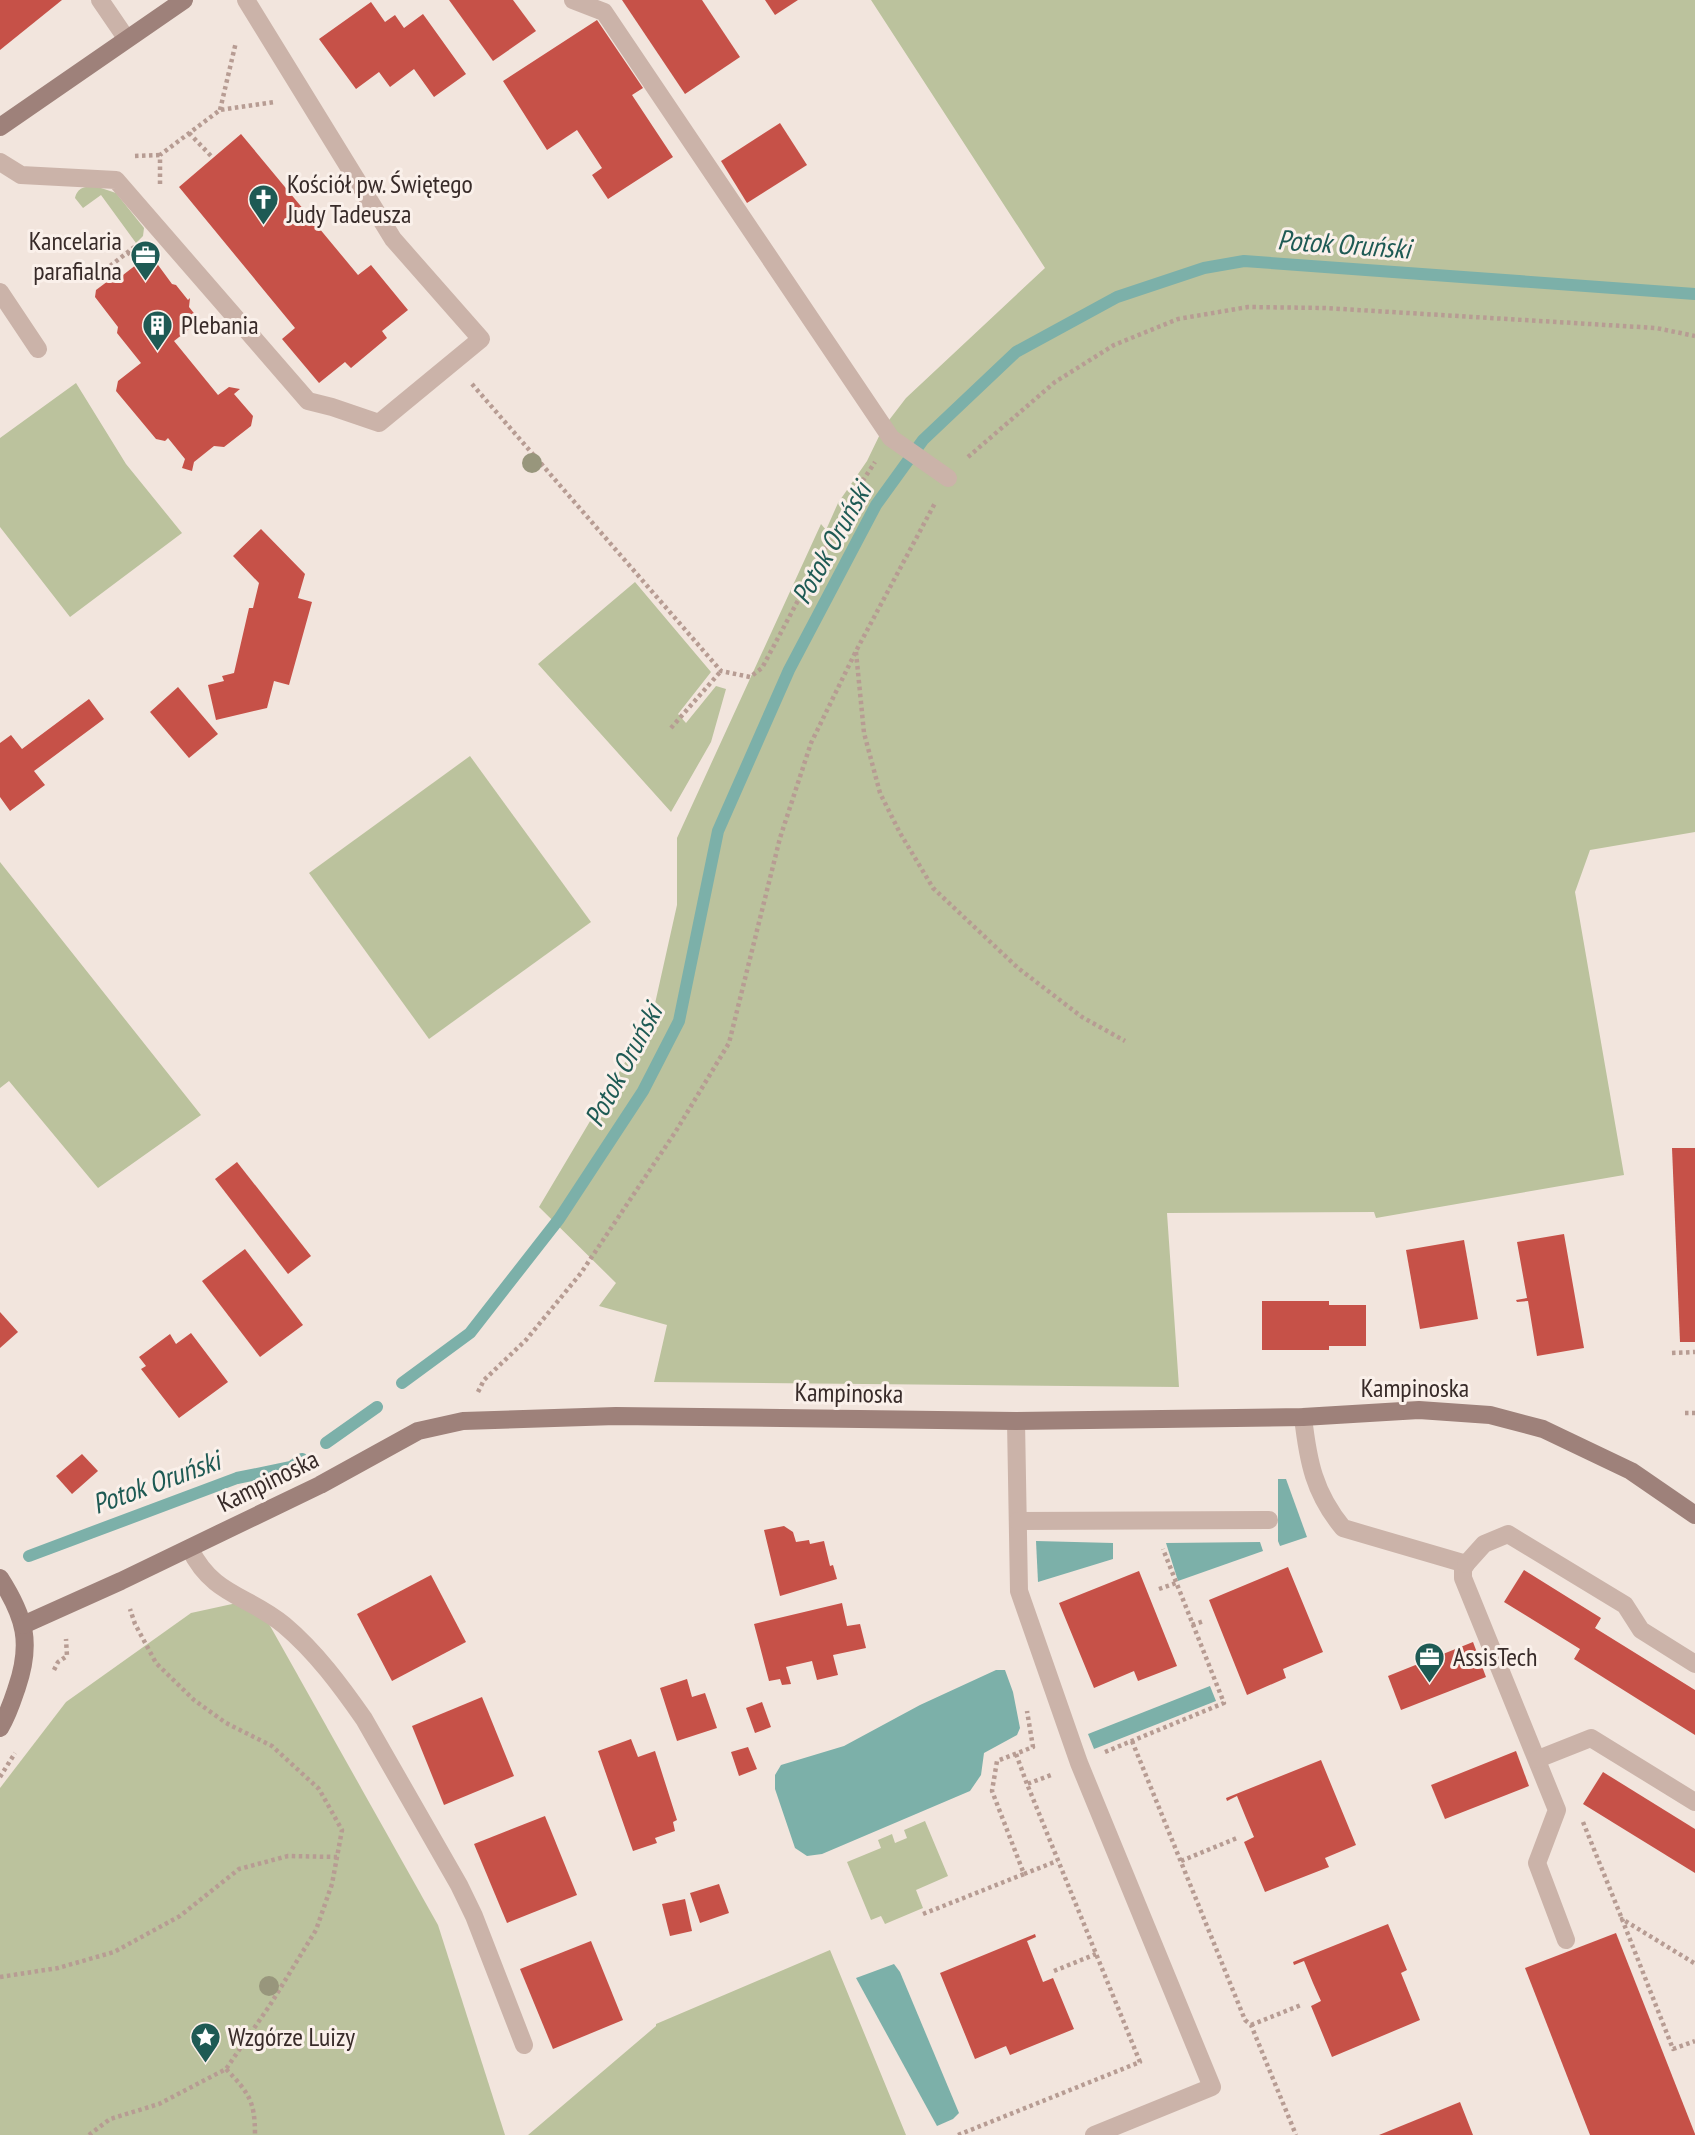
<svg xmlns="http://www.w3.org/2000/svg" width="1695" height="2135" font-family="'PT Sans Narrow',sans-serif">
	<rect width="100%" height="100%" fill="#f2e5dd"/>
	<g fill="#bbc29d">
		<polygon points="871,0 1695,0 1695,832 1590,850 1575,892 1624,1175 1376,1218 1374,1212 1167,1213 1179,1387 654,1382 667,1325 599,1306 616,1283 539,1207 652,1017 677,905 677,838 821,524 826,530 838,503 867,461 883,428 906,398 1045,268"/>
		<path d="M95,186L116,193L144,228L143,236L136,243L101,195L83,208L75,198C78,187 84,187 95,186Z"/>
		<polygon points="76,383 126,464 182,533 70,617 0,527 0,438"/>
		<polygon points="635,582 711,672 678,714 686,723 716,686 726,689 711,742 671,812 538,664"/>
		<polygon points="470,756 591,922 429,1039 309,873"/>
		<polygon points="0,862 201,1115 98,1188 9,1081 0,1088"/>
		<polygon points="255,1599 438,1925 505,2135 0,2135 0,1788 66,1702 191,1613"/>
		<polygon points="925,1821 948,1876 916,1890 923,1908 885,1924 881,1916 871,1920 847,1862 881,1848 878,1840 892,1834 895,1843 907,1838 904,1830"/>
		<polygon points="830,1950 906,2135 528,2135 656,2026 656,2024"/>
	</g>
	<g fill="#7cb0a9">
		<polygon points="1278,1479 1286,1479 1307,1537 1280,1546 1278,1541"/>
		<polygon points="1036,1541 1113,1543 1113,1559 1038,1582"/>
		<polygon points="1260,1542 1263,1551 1178,1581 1166,1543"/>
		<polygon points="996,1670 1005,1670 1013,1692 1020,1728 1017,1735 984,1753 981,1775 970,1791 822,1854 807,1856 795,1848 775,1789 775,1775 781,1765 844,1746 920,1705"/>
		<polygon points="1210,1686 1216,1701 1094,1749 1088,1734"/>
		<polygon points="894,1964 900,1972 959,2113 953,2119 937,2126 856,1978"/>
	</g>
	<g fill="none" stroke-linecap="round" stroke-linejoin="round">
		<g stroke="#7cb0a9" stroke-width="12">
			<polyline points="402,1383 470,1333 559,1219 643,1091 679,1021 718,831 789,670 876,505 923,440 1016,352 1117,297 1204,268 1244,261 1695,294"/>
			<polyline points="326,1443 377,1407"/>
			<polyline points="29,1556 237,1478 291,1467 302,1459"/>
		</g>
	</g>
	<g fill="#c65148">
		<polygon points="0,0 62,0 0,50"/>
		<polygon points="449,0 513,0 536,31 493,61"/>
		<polygon points="622,0 702,0 740,57 685,94"/>
		<polygon points="765,0 798,0 775,15"/>
		<polygon points="371,2 385,22 395,15 404,28 423,14 466,74 434,97 414,69 390,87 379,72 356,89 319,39"/>
		<polygon points="597,20 643,88 632,95 673,157 608,199 592,175 602,168 577,130 547,150 503,81"/>
		<polygon points="780,123 807,165 747,203 721,161"/>
		<polygon points="241,134 358,275 371,265 408,310 382,331 387,338 351,368 345,362 319,383 282,339 295,328 179,187"/>
		<polygon points="150,254 172,284 176,285 188,300 190,298 189,307 197,317 196,324 174,341 218,395 229,387 240,389 234,394 253,416 251,426 224,447 214,446 194,462 192,471 182,468 185,459 168,438 165,441 156,439 116,391 118,381 141,363 117,333 118,327 95,297 96,290 116,275 123,275"/>
		<polygon points="261,529 305,574 298,598 312,602 289,685 274,681 267,708 216,720 208,685 224,681 222,676 234,673 249,608 253,608 259,583 233,556"/>
		<polygon points="178,687 218,734 189,758 150,712"/>
		<polygon points="89,699 104,719 34,771 45,785 10,811 0,797 0,743 11,735 22,749"/>
		<polygon points="1672,1148 1695,1148 1695,1342 1680,1342"/>
		<polygon points="237,1162 311,1256 288,1274 215,1179"/>
		<polygon points="1564,1234 1584,1348 1537,1356 1528,1301 1517,1302 1516,1300 1527,1298 1517,1242"/>
		<polygon points="1464,1240 1478,1319 1420,1329 1406,1250"/>
		<polygon points="245,1249 303,1325 260,1357 202,1281"/>
		<polygon points="1262,1301 1329,1301 1329,1305 1366,1305 1366,1346 1329,1346 1329,1350 1262,1350"/>
		<polygon points="0,1312 18,1332 0,1348"/>
		<polygon points="191,1333 228,1382 179,1418 141,1369 146,1366 139,1357 170,1334 176,1344"/>
		<polygon points="82,1454 98,1471 72,1494 56,1476"/>
		<polygon points="784,1526 793,1532 796,1542 809,1540 810,1544 824,1541 830,1566 833,1565 837,1579 780,1596 764,1530"/>
		<polygon points="1288,1567 1323,1652 1283,1669 1286,1678 1247,1695 1209,1600"/>
		<polygon points="1524,1570 1601,1618 1595,1628 1695,1690 1695,1735 1574,1659 1580,1649 1504,1602"/>
		<polygon points="1139,1571 1177,1666 1138,1681 1134,1671 1094,1688 1059,1603"/>
		<polygon points="431,1575 466,1642 392,1681 357,1614"/>
		<polygon points="842,1603 847,1626 860,1624 866,1648 833,1655 838,1675 817,1680 812,1661 786,1667 791,1684 782,1685 780,1679 769,1681 754,1624"/>
		<polygon points="1473,1642 1486,1677 1401,1710 1388,1676"/>
		<polygon points="687,1679 692,1697 705,1693 717,1728 677,1741 660,1688"/>
		<polygon points="482,1697 514,1776 444,1805 412,1726"/>
		<polygon points="762,1702 771,1727 755,1733 746,1708"/>
		<polygon points="631,1739 638,1757 655,1751 677,1820 673,1822 675,1831 655,1838 657,1843 633,1851 598,1751"/>
		<polygon points="748,1747 757,1769 739,1776 731,1752"/>
		<polygon points="1516,1751 1529,1786 1445,1819 1431,1785"/>
		<polygon points="1321,1760 1356,1845 1325,1858 1329,1867 1265,1892 1244,1842 1254,1837 1246,1818 1237,1796 1227,1801 1226,1798"/>
		<polygon points="1603,1772 1695,1829 1695,1873 1583,1804"/>
		<polygon points="545,1816 577,1895 507,1923 474,1844"/>
		<polygon points="719,1884 729,1913 700,1923 690,1893"/>
		<polygon points="685,1899 692,1931 670,1936 662,1904"/>
		<polygon points="1388,1924 1407,1970 1401,1973 1420,2020 1332,2057 1311,2006 1321,2001 1313,1983 1304,1961 1294,1965 1293,1962"/>
		<polygon points="1616,1933 1695,2134 1695,2135 1590,2135 1525,1968"/>
		<polygon points="1035,1934 1036,1937 1027,1941 1043,1982 1053,1978 1074,2029 1010,2055 1006,2046 975,2059 940,1973"/>
		<polygon points="591,1941 623,2020 553,2049 520,1969"/>
		<polygon points="1460,2102 1473,2135 1379,2135"/>
	</g>
	<g fill="none" stroke-linecap="round" stroke-linejoin="round">
		<g stroke="#b79c93" stroke-width="4.5" stroke-dasharray="3.5 3.5" stroke-linecap="butt">
			<polyline points="220,110 236,42"/>
			<polyline points="189,133 213,158"/>
			<polyline points="135,156 160,155"/>
			<polyline points="160,184 160,155 220,110 275,102"/>
			<polyline points="128,252 137,264"/>
			<polyline points="110,266 137,245"/>
			<polyline points="472,384 721,671 750,677 762,668 858,488 875,462"/>
			<polyline points="968,457 1055,382 1114,345 1178,319 1248,307 1325,308 1656,328 1695,336"/>
			<polyline points="856,652 864,733 880,793 900,833 933,888 1018,968 1082,1017 1125,1041"/>
			<polyline points="671,728 721,671"/>
			<polyline points="1672,1353 1695,1352"/>
			<polyline points="478,1392 484,1380 526,1340 581,1273 676,1131 729,1043 780,838 811,743 856,651 935,503"/>
			<polyline points="1685,1413 1695,1413"/>
			<polyline points="1159,1589 1176,1583"/>
			<polyline points="1192,1625 1204,1621"/>
			<polyline points="54,1670 58,1662 67,1656 66,1639"/>
			<polyline points="1132,1741 1245,2020 1251,2025 1296,2135"/>
			<polyline points="1105,1752 1224,1703 1163,1549"/>
			<polyline points="1016,1754 1027,1784"/>
			<polyline points="0,1777 15,1753"/>
			<polyline points="1583,1822 1622,1919"/>
			<polyline points="1181,1861 1237,1838"/>
			<polyline points="1024,1874 1057,1861"/>
			<polyline points="923,1914 1024,1874 992,1791 997,1761 1033,1747 1027,1711"/>
			<polyline points="1694,1963 1622,1919 1673,2049 1695,2041"/>
			<polyline points="1054,1971 1096,1954"/>
			<polyline points="0,1977 58,1968 114,1952 180,1916 239,1869 288,1856 337,1857"/>
			<polyline points="1251,2025 1301,2005"/>
			<path d="M226,2069C249,2093 255,2101 255,2135"/>
			<polyline points="89,2135 110,2119 159,2104 226,2069 270,2005 316,1930 332,1884 342,1830 319,1789 272,1746 226,1723 194,1700 156,1663 135,1624 130,1609"/>
			<polyline points="958,2135 1140,2062 1027,1784 1051,1775"/>
		</g>
		<g stroke="#cbb3a9" stroke-width="18">
			<polyline points="573,0 604,12 891,438 948,478"/>
			<polyline points="0,162 21,175 116,180 308,401 332,407 379,423 481,339 393,239 246,0"/>
			<polyline points="0,292 38,349"/>
			<path d="M1303,1417C1308,1461 1314,1493 1343,1528L1466,1564L1463,1569V1578L1557,1810L1537,1863L1566,1940"/>
			<polyline points="1016,1421 1019,1591 1079,1763 1212,2087 1094,2135"/>
			<polyline points="1018,1521 1269,1520"/>
			<path d="M190,1549C213,1596 248,1595 284,1625C316,1652 341,1686 364,1719L459,1885L474,1916L524,2045"/>
			<polyline points="1466,1564 1484,1544 1508,1534 1625,1605 1641,1630 1695,1664"/>
			<polyline points="1538,1759 1591,1738 1695,1802"/>
		</g>
		<polyline stroke="#cbb3a9" stroke-width="18" points="100,0 126,38"/>
		<g stroke="#9e817a" stroke-width="18">
			<polyline points="0,127 184,0"/>
			<path d="M0,1578C25,1617 32,1643 17,1687C12,1702 8,1715 0,1728"/>
			<polyline points="23,1625 121,1581 320,1485 418,1431 463,1421 616,1416 1016,1421 1303,1417 1419,1410 1490,1415 1543,1429 1631,1471 1695,1515"/>
		</g>
	</g>
	<g fill="#98967c">
		<circle cx="532" cy="463" r="10"/>
		<circle cx="269" cy="1986" r="10"/>
	</g>
	<defs>
		<symbol id="church-pin" viewBox="-11 -11 22 30"><path d="M0 17L-7.5 6A9.5 9.5 0 1 1 7.5 6Z" fill="#1e5a54" stroke="#faf0ea"/><path d="M-1.2-6h2.4v3.5h3.3v2.4h-3.3V6h-2.4V-.1h-3.3v-2.4h3.3Z" fill="#fff"/></symbol>
		<symbol id="office-pin" viewBox="-11 -11 22 30"><path d="M0 17L-7.5 6A9.5 9.5 0 1 1 7.5 6Z" fill="#1e5a54" stroke="#faf0ea"/><path d="M-6-3h4V-5.5h4V-3h4V5H-6ZM-1-4.5V-3h2v-1.5ZM-6 0V1H6V0Z" fill="#fff"/></symbol>
		<symbol id="building-pin" viewBox="-11 -11 22 30"><path d="M0 17L-7.5 6A9.5 9.5 0 1 1 7.5 6Z" fill="#1e5a54" stroke="#faf0ea"/><path d="M-4-6H4V6H1V3H-1V6H-4ZM-2.5-4.3h1.7v1.8h-1.7ZM.8-4.3h1.7v1.8H.8ZM-2.5-1h1.7V.8h-1.7ZM.8-1h1.7V.8H.8Z" fill="#fff"/></symbol>
		<symbol id="sight-pin" viewBox="-11 -11 22 30"><path d="M0 17L-7.5 6A9.5 9.5 0 1 1 7.5 6Z" fill="#1e5a54" stroke="#faf0ea"/><path d="M0-6L1.8-2.2L6-1.7L2.9 1.2L3.7 5.4L0 3.3L-3.7 5.4L-2.9 1.2L-6-1.7L-1.8-2.2Z" fill="#fff"/></symbol>
	</defs>
	<g fill-rule="evenodd">
		<use href="#church-pin" x="246" y="182" width="35" height="47"/>
		<use href="#office-pin" x="128" y="238" width="35" height="47"/>
		<use href="#building-pin" x="140" y="308" width="35" height="47"/>
		<use href="#office-pin" x="1412" y="1640" width="35" height="47"/>
		<use href="#sight-pin" x="188" y="2020" width="35" height="47"/>
	</g>
	<g text-anchor="middle" stroke-width="6" stroke-linejoin="round" paint-order="stroke">
		<g font-size="26" fill="#382b29" stroke="#faf0ea" text-anchor="start">
			<text x="287" y="193">Kościół pw. Świętego<tspan x="287" dy="30">Judy Tadeusza</tspan></text>
			<text x="122" y="250" text-anchor="end">Kancelaria<tspan x="122" dy="30">parafialna</tspan></text>
			<text x="181" y="334">Plebania</text>
			<text x="1453" y="1666">AssisTech</text>
			<text x="228" y="2046">Wzgórze Luizy</text>
		</g>
		<g font-size="26" fill="#382b29" stroke="#faf0ea">
			<text x="1415" y="1397">Kampinoska</text>
			<text transform="translate(849 1393) rotate(1)" y="9">Kampinoska</text>
			<text transform="translate(268 1481) rotate(-26)" y="9">Kampinoska</text>
		</g>
		<g font-size="28" font-style="italic" fill="#1e5a54" stroke="#faf0ea">
			<text transform="translate(1344 244) rotate(4)" y="10">Potok Oruński</text>
			<text transform="translate(831 543) rotate(-61)" y="10">Potok Oruński</text>
			<text transform="translate(623 1065) rotate(-62)" y="10">Potok Oruński</text>
			<text transform="translate(156 1482) rotate(-20)" y="10">Potok Oruński</text>
		</g>
	</g>
</svg>
